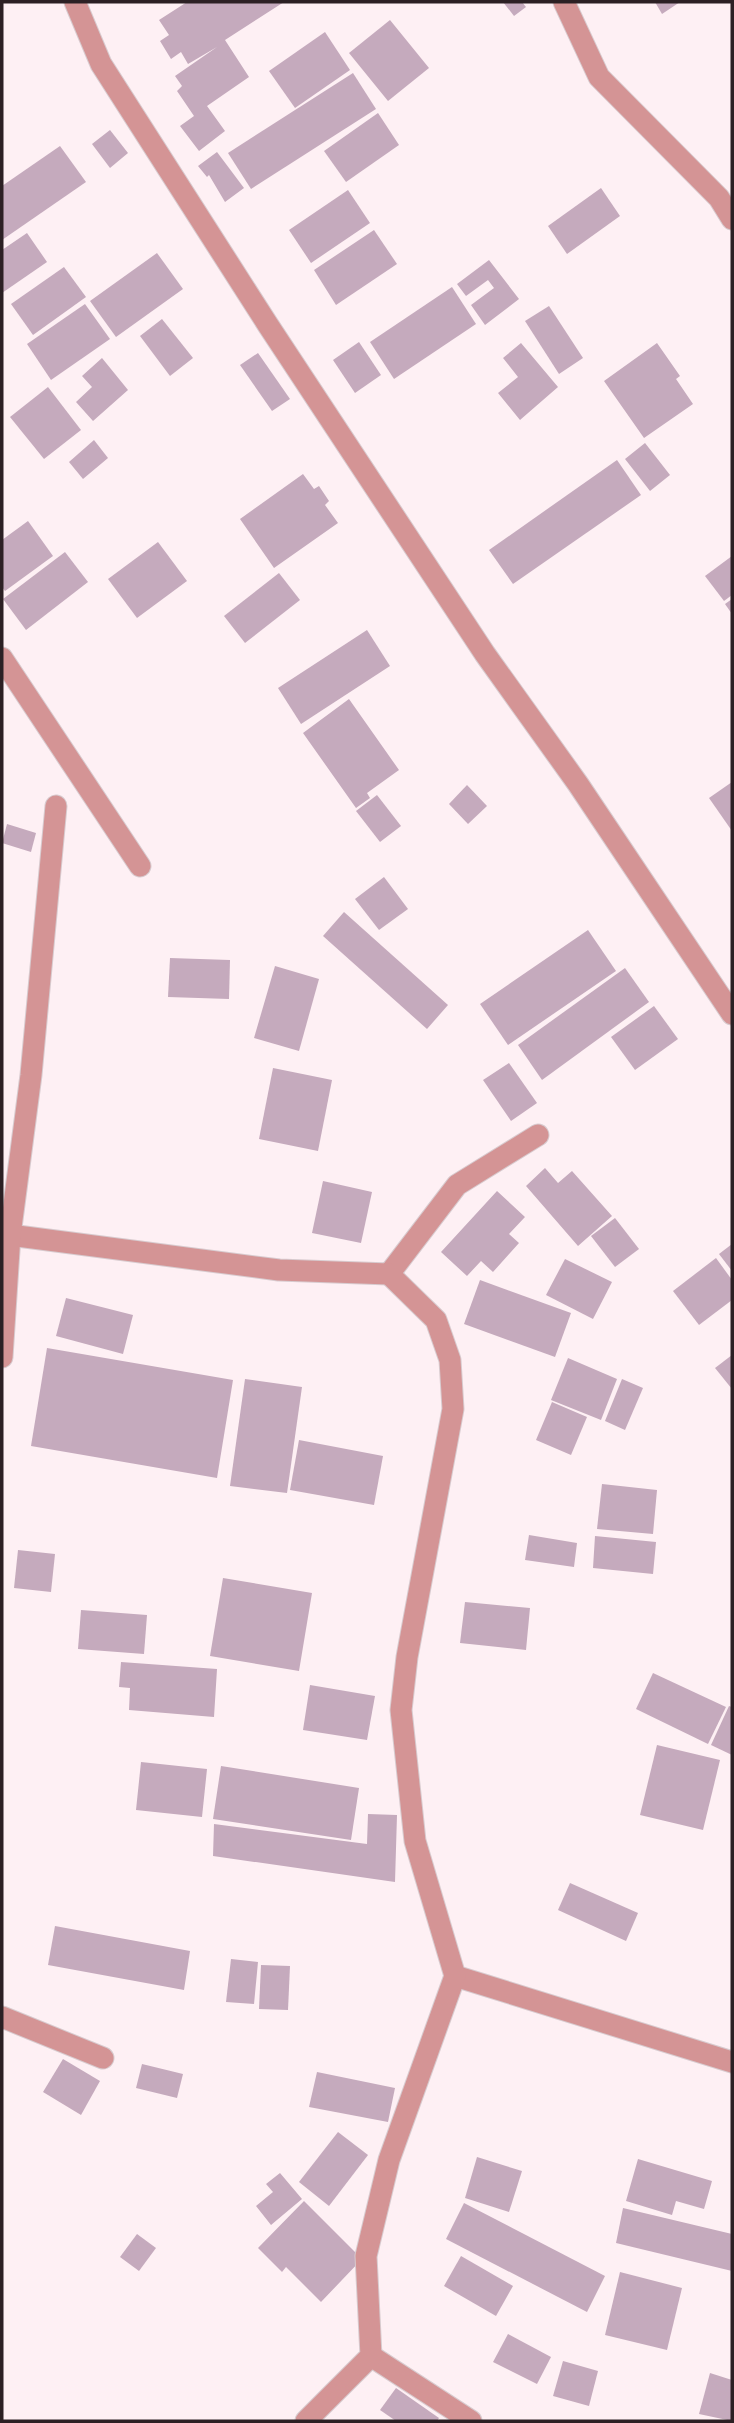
<svg xmlns="http://www.w3.org/2000/svg" width="734" height="2423" font-family="'DM Sans',sans-serif">
	<rect width="100%" height="100%" fill="#fef0f4"/>
	<g fill="#c5aabd">
		<polygon points="187,2 284,2 225,40 249,77 207,106 225,131 199,151 180,126 194,116 177,91 182,86 175,76 217,47 188,64 181,52 171,59 160,41 169,35 159,20"/>
		<polygon points="503,2 522,2 526,7 514,16"/>
		<polygon points="655,2 680,2 662,14"/>
		<polygon points="390,20 429,68 388,101 349,53"/>
		<polygon points="325,32 350,70 295,108 269,71"/>
		<polygon points="353,73 376,109 251,189 228,153"/>
		<polygon points="378,113 399,145 346,182 324,151"/>
		<polygon points="110,130 128,153 110,168 92,144"/>
		<polygon points="60,146 86,182 2,240 2,186"/>
		<polygon points="217,152 244,188 225,202 209,175 207,177 198,166"/>
		<polygon points="601,188 620,216 567,254 548,226"/>
		<polygon points="348,190 370,223 311,263 289,230"/>
		<polygon points="374,230 397,264 336,305 314,270"/>
		<polygon points="27,233 47,262 2,293 2,250"/>
		<polygon points="157,253 183,289 116,337 90,301"/>
		<polygon points="489,260 519,299 485,325 471,305 494,288 488,280 466,296 457,284"/>
		<polygon points="64,267 86,297 33,335 11,304"/>
		<polygon points="452,287 476,324 394,379 370,342"/>
		<polygon points="85,304 110,339 51,380 27,344"/>
		<polygon points="549,306 583,358 559,374 525,321"/>
		<polygon points="162,319 193,358 170,376 140,336"/>
		<polygon points="359,342 381,375 355,393 333,360"/>
		<polygon points="521,343 558,387 520,420 498,393 518,377 503,358"/>
		<polygon points="657,343 680,376 676,379 693,404 644,438 604,381"/>
		<polygon points="258,353 290,399 272,411 240,365"/>
		<polygon points="102,358 128,390 93,421 76,402 92,387 82,376"/>
		<polygon points="48,387 81,430 44,459 10,417"/>
		<polygon points="94,440 108,458 83,479 69,462"/>
		<polygon points="645,443 670,475 650,491 625,459"/>
		<polygon points="617,460 641,495 513,584 489,550"/>
		<polygon points="303,474 314,489 319,486 329,501 325,505 338,523 274,568 240,519"/>
		<polygon points="28,521 53,556 5,591 2,587 2,540"/>
		<polygon points="158,542 187,581 137,618 108,579"/>
		<polygon points="65,552 88,582 26,630 3,599"/>
		<polygon points="732,556 732,595 724,601 705,576"/>
		<polygon points="279,573 300,600 245,643 224,616"/>
		<polygon points="732,599 732,614 725,604"/>
		<polygon points="367,630 390,666 301,724 278,688"/>
		<polygon points="349,699 399,770 367,793 370,798 356,808 303,733"/>
		<polygon points="732,782 732,831 709,798"/>
		<polygon points="467,785 487,806 468,824 449,804"/>
		<polygon points="377,795 401,826 380,842 356,811"/>
		<polygon points="7,824 36,833 31,852 2,843"/>
		<polygon points="384,877 408,909 379,930 355,899"/>
		<polygon points="344,912 448,1005 427,1029 323,936"/>
		<polygon points="588,930 616,971 508,1045 480,1004"/>
		<polygon points="170,958 230,960 229,999 168,997"/>
		<polygon points="275,966 319,979 299,1051 254,1038"/>
		<polygon points="625,968 649,1002 542,1080 518,1045"/>
		<polygon points="654,1006 678,1039 635,1070 611,1037"/>
		<polygon points="509,1063 537,1103 511,1121 483,1080"/>
		<polygon points="273,1068 332,1080 318,1151 259,1139"/>
		<polygon points="545,1168 558,1183 572,1171 612,1216 578,1246 526,1186"/>
		<polygon points="323,1181 372,1192 361,1243 312,1233"/>
		<polygon points="497,1191 525,1217 509,1234 519,1243 493,1272 481,1261 467,1276 441,1252"/>
		<polygon points="615,1218 639,1249 615,1267 591,1236"/>
		<polygon points="732,1244 732,1271 719,1254"/>
		<polygon points="716,1258 732,1280 732,1300 699,1325 673,1291"/>
		<polygon points="565,1259 612,1282 593,1319 546,1295"/>
		<polygon points="480,1280 571,1313 555,1357 464,1324"/>
		<polygon points="66,1298 133,1315 123,1354 56,1336"/>
		<polygon points="47,1348 233,1380 217,1478 31,1446"/>
		<polygon points="732,1355 732,1389 715,1368"/>
		<polygon points="568,1358 617,1379 601,1420 551,1400"/>
		<polygon points="245,1379 302,1387 287,1493 230,1486"/>
		<polygon points="622,1379 643,1388 625,1430 605,1421"/>
		<polygon points="552,1402 587,1417 571,1455 536,1440"/>
		<polygon points="299,1440 383,1456 374,1505 290,1490"/>
		<polygon points="602,1484 657,1490 653,1534 597,1529"/>
		<polygon points="529,1535 577,1543 574,1567 525,1560"/>
		<polygon points="595,1536 656,1542 653,1574 593,1568"/>
		<polygon points="18,1550 55,1554 51,1592 14,1588"/>
		<polygon points="223,1578 312,1593 299,1671 210,1656"/>
		<polygon points="465,1602 530,1608 526,1650 460,1643"/>
		<polygon points="81,1610 147,1615 144,1654 78,1649"/>
		<polygon points="121,1662 217,1669 214,1717 129,1710 130,1688 119,1687"/>
		<polygon points="653,1673 726,1707 708,1744 636,1709"/>
		<polygon points="310,1685 375,1696 367,1740 303,1730"/>
		<polygon points="729,1706 732,1707 732,1755 711,1745"/>
		<polygon points="657,1745 720,1760 703,1830 640,1815"/>
		<polygon points="141,1762 207,1769 202,1817 136,1810"/>
		<polygon points="221,1766 359,1788 351,1840 213,1819"/>
		<polygon points="368,1814 397,1815 395,1882 213,1856 214,1824 367,1844"/>
		<polygon points="570,1883 638,1913 626,1941 558,1910"/>
		<polygon points="55,1926 190,1951 184,1990 48,1965"/>
		<polygon points="231,1959 258,1962 254,2004 226,2002"/>
		<polygon points="261,1965 290,1966 288,2010 259,2009"/>
		<polygon points="63,2059 100,2081 81,2115 43,2092"/>
		<polygon points="142,2064 183,2074 177,2098 136,2088"/>
		<polygon points="317,2072 395,2088 388,2122 309,2107"/>
		<polygon points="338,2132 368,2155 329,2206 299,2182"/>
		<polygon points="477,2157 522,2171 509,2212 465,2198"/>
		<polygon points="638,2159 712,2181 704,2209 676,2201 672,2215 626,2201"/>
		<polygon points="280,2173 302,2199 271,2225 256,2206 273,2192 266,2184"/>
		<polygon points="304,2201 362,2259 321,2302 286,2267 282,2272 258,2248"/>
		<polygon points="464,2203 605,2276 587,2312 446,2239"/>
		<polygon points="623,2208 732,2234 732,2271 616,2243"/>
		<polygon points="137,2234 156,2248 139,2271 120,2257"/>
		<polygon points="461,2256 513,2286 496,2316 444,2286"/>
		<polygon points="620,2272 682,2288 667,2350 605,2335"/>
		<polygon points="508,2334 551,2357 537,2384 493,2362"/>
		<polygon points="563,2361 598,2371 589,2406 553,2396"/>
		<polygon points="710,2373 732,2380 732,2421 699,2414"/>
		<polygon points="396,2388 439,2418 437,2421 396,2421 380,2410"/>
	</g>
	<g fill="none" stroke-linecap="round" stroke-linejoin="round">
		<defs>
			<g id="street">
				<polyline points="75,2 101,64 268,325 485,654 578,784 732,1014"/>
				<polyline points="564,2 599,77 719,198 732,219"/>
				<polyline points="2,658 140,866"/>
				<polyline points="2,1234 279,1270 389,1274 457,1185 538,1135"/>
				<polyline points="2,1357 10,1235 31,1075 56,806"/>
				<polyline points="455,1976 732,2062"/>
				<polyline points="2,2017 103,2058"/>
				<polyline points="371,2356 471,2421"/>
				<polyline points="306,2421 371,2356 366,2256 389,2160 455,1976 415,1841 401,1710 407,1657 453,1409 450,1360 436,1320 389,1274"/>
			</g>
		</defs>
		<use href="#street" stroke="#d8cbcf" stroke-width="23"/>
		<use href="#street" stroke="#d49495" stroke-width="21"/>
	</g>
	<rect width="734" height="2423" fill="none" stroke="#2c2024" stroke-width="7"/>
</svg>
